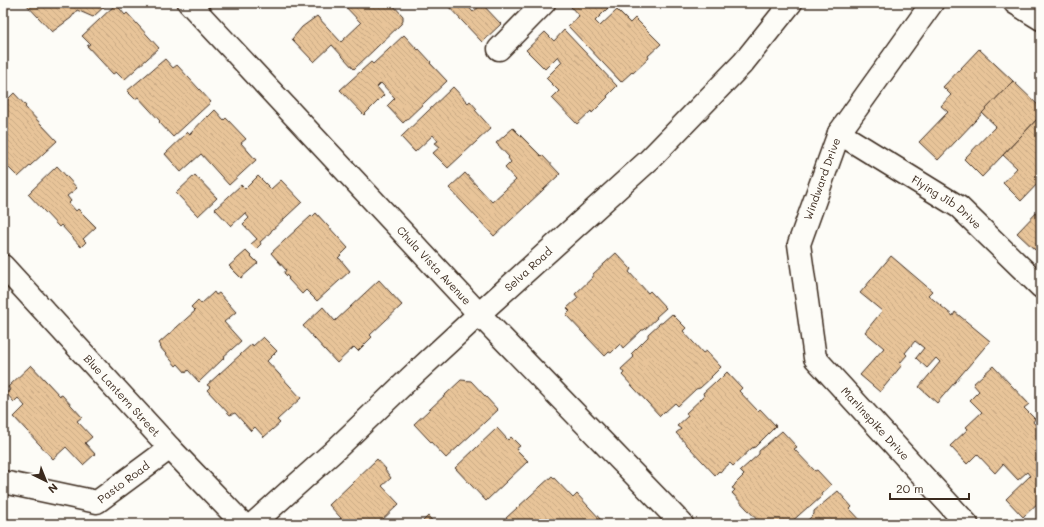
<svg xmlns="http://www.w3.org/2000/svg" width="1044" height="527" font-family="Mali,sans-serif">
	<defs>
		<pattern id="building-back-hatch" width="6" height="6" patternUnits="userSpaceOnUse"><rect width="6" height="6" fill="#e8c499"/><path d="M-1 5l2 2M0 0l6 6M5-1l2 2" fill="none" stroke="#c8a983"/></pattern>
	</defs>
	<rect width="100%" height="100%" fill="#fdfcf7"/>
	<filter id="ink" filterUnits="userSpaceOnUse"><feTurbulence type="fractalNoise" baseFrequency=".025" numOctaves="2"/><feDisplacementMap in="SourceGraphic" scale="8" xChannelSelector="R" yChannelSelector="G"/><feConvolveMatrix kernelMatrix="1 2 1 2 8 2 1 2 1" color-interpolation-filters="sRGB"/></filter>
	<g filter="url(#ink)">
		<g fill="url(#building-back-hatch)" stroke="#3b2a1e">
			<polygon points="25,3 108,3 93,17 77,10 71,18 52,32"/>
			<polygon points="308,3 319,3 313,8"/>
			<polygon points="342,3 387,3 392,4 403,16 403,21 401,24 354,69 332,45 314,62 292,39 302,27 317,16 341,42 361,23"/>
			<polygon points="445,3 465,3 473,12 482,4 501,24 482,42"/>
			<polygon points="576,3 603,3 608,8 595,21 600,26 617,10 630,23 635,18 661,44 648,56 649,58 633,73 632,72 621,82 568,26 579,16 571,7"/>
			<polygon points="116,4 125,15 127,13 159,48 124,80 116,72 113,74 87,46 90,44 82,36"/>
			<polygon points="564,30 617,86 607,96 608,97 592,113 591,111 577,124 552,98 559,91 546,78 562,62 558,56 545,69 526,50 545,32 554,41"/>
			<polygon points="404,35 418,50 419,49 431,62 430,63 447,81 403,123 387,106 395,98 381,83 377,87 384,95 364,115 340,90 371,62 373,64"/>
			<polygon points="979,49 1013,81 938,160 919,142 948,112 941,106 951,95 943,87"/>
			<polygon points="165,59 173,68 177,65 211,102 173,137 159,122 160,121 138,97 135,99 127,91"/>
			<polygon points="1013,81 1041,108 1041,115 982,177 964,159 996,126 982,113"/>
			<polygon points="453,87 468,103 470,101 477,109 475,110 491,128 448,168 433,153 440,147 435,143 438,141 433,135 415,152 401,137"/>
			<polygon points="14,93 26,106 25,107 57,141 18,177 3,162 3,100 5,102"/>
			<polygon points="215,110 224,120 226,118 246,139 241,143 256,160 229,185 201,154 181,172 165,154 188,132 190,134 207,116 208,117"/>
			<polygon points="1041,115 1041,180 1021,201 1003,183 1017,168 1003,155"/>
			<polygon points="513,128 541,156 542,155 560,174 494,236 449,188 465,173 492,202 516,180 505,168 511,162 508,158 509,157 496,143"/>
			<polygon points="57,166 77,188 67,196 71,201 69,203 76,211 78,209 96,227 83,239 86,242 81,247 61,225 59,227 28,194"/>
			<polygon points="195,175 217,198 198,216 176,193"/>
			<polygon points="258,176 271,189 281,180 302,202 271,231 271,232 260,242 261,244 256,249 251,244 257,239 243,224 249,218 245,213 231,226 215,209 241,185 245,189"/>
			<polygon points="1041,208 1041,244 1035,250 1017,233"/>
			<polygon points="316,213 348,248 338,258 340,259 350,271 317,301 306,290 302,294 288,279 289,278 284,273 286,270 271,253 311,216 312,217"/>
			<polygon points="246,251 258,263 241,278 229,266"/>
			<polygon points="616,253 631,269 629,272 648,293 650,291 666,308 656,317 657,318 644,330 642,330 623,348 620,344 611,353 609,352 605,356 566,315 570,311 567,308 578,298 575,294 593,277 593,274"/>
			<polygon points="891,256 932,291 928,295 953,316 955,312 990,341 937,403 919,387 940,362 936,358 927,368 916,358 924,348 915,341 905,353 907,355 900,363 902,365 880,392 860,375 884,348 865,332 882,311 860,293"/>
			<polygon points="379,280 402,305 370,335 372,337 358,351 354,347 337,363 303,326 323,307 335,321"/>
			<polygon points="214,292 216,295 219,293 236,312 224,322 241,341 223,357 224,358 199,382 188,370 186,373 178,364 176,366 160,347 161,346 159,343 195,311 191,307 198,300 201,304"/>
			<polygon points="672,314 686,328 683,331 703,353 706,351 721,367 711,377 712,377 700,388 696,389 678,406 675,403 665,412 665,411 660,416 622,375 624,373 621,369 634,357 631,354 648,337 648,334 660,323 662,323"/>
			<polygon points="263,337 277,351 267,361 301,398 277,420 280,423 264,437 255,427 251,431 235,413 230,415 207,390 210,387 207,385 252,344 253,346"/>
			<polygon points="31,365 60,396 62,395 82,417 77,421 92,437 85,443 95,454 83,465 66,447 53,459 14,417 25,406 18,398 14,402 6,393 10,390 8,387"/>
			<polygon points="993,366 1029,404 1024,408 1035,419 1033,422 1041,431 1041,500 1023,517 1006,499 1030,476 1027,472 1018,480 1003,464 995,473 977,454 967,464 950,446 968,429 966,427 982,412 970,400 979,391 973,384"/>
			<polygon points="727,372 742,388 739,391 758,411 760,409 776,426 755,447 752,448 733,466 730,463 720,472 719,471 715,475 676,433 681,429 677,426 688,416 686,413 704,396 703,393 715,382 716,383"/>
			<polygon points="461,380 471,381 498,410 446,458 414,424"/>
			<polygon points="497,428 508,440 511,437 520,446 516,449 528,461 486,501 455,468"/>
			<polygon points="782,431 797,447 794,449 815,471 817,470 831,485 821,494 822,496 810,507 808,507 789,524 788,524 785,522 783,524 761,524 732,493 735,490 732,488 735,485 735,484 744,475 740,471 759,454 759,451"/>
			<polygon points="377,459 386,469 385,470 391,478 382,486 399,504 378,524 338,524 337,523 341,518 329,505"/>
			<polygon points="552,476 573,498 577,494 602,521 599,524 512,524 506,518"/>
			<polygon points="838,491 852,507 850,509 864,524 804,524 814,514 814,511"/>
			<polygon points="428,516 435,524 420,524"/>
		</g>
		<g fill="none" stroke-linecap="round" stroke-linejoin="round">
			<defs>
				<g id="minor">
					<path id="s1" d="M189,3L479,314L682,524"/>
					<path id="s2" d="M932,3L839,133L799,244L815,358L967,524"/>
					<polyline points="1015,3 1041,19"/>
					<polyline points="499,49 544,3"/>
					<path id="s3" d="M839,133L959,207L1041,287"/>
					<path id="s4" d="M3,482L97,502L170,448"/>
				</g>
				<g id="tertiary">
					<path id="s5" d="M3,266L170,448L243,524"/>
					<path id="s6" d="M253,524L333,452L411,377L479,314L649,160L743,63L791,3"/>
				</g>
			</defs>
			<use href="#minor" stroke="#3b2a1e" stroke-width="25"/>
			<use href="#tertiary" stroke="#3b2a1e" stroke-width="25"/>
			<use href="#minor" stroke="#fdfcf7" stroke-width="22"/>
			<use href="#tertiary" stroke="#fdfcf7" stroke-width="22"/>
		</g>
	</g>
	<g text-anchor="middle" stroke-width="3.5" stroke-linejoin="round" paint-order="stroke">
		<g font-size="11" fill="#3b2a1e" stroke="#fdfcf7">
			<text transform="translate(822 179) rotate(-70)" y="4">Windward Drive</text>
			<text dy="4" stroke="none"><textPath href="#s3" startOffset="128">Flying Jib Drive</textPath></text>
			<text dy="4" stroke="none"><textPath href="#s1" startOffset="359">Chula Vista Avenue</textPath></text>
			<text dy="4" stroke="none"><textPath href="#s6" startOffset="375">Selva Road</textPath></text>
			<text dy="4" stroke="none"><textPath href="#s5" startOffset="176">Blue Lantern Street</textPath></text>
			<text dy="4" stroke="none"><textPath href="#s2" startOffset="482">Marlinspike Drive</textPath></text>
			<text dy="4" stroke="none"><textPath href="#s4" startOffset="129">Pasto Road</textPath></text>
		</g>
	</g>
	<rect width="1044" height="527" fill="none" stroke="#fdfcf7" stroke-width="16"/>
	<rect x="8" y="8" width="1028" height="511" fill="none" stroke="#3b2a1e" stroke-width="1.5" filter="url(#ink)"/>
	<g transform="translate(46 481) rotate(137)" stroke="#fdfcf7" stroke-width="3" paint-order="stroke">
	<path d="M0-3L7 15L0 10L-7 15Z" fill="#3b2a1e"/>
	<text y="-6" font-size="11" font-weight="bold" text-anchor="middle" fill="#3b2a1e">N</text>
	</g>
	<path d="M890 493v6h79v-6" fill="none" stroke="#3b2a1e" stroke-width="2"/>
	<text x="896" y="493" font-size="12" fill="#3b2a1e" stroke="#fdfcf7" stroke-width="3" paint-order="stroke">20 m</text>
</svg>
